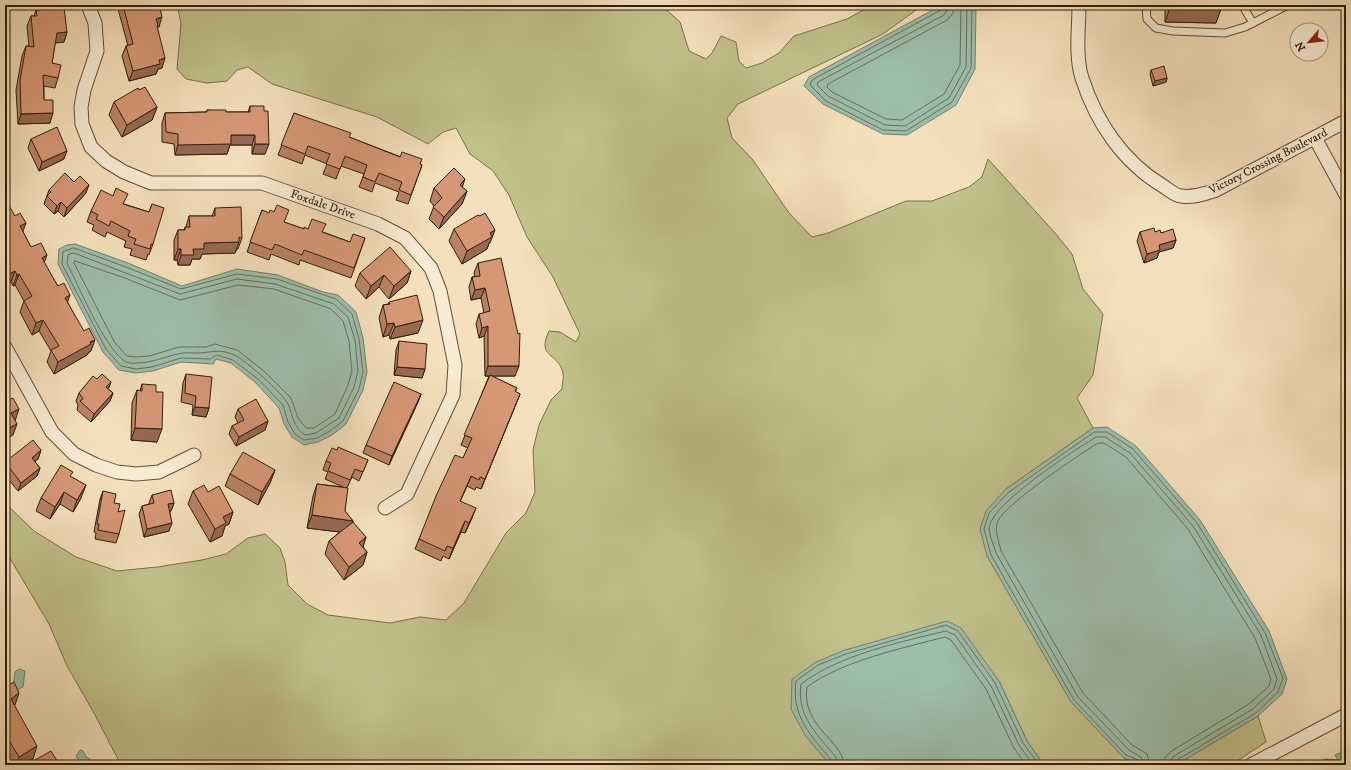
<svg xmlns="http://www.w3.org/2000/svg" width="1351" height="770" font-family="'IM FELL DW Pica',serif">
	<rect width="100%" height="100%" fill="#f4e0bc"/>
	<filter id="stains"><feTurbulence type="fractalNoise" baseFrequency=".005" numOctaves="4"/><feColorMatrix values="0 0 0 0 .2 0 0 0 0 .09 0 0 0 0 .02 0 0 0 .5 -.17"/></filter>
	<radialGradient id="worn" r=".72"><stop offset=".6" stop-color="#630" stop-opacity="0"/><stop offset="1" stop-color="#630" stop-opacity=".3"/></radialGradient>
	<g fill="#c1c18c" stroke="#7a704c">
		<path d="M177,5H661L680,22L689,51L706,59L712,53L721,36L736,42L739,61L746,68L762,63L779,53L794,36L847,19L873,5H923L883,34L738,104L727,118L732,138L753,160L789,213L812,237L828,233L906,201H932L969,187L982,177L988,159L1055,233L1072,254L1083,289L1103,314L1093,375L1077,398L1093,428L1006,489L987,556L1010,595L1124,758L1139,765H1044L1027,741L999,681L805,735L830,765H121L94,713L67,666L49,624L5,550V503L34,531L76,557L117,571L157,567L202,560L226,554L248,538L265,534L280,548L285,562L288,585L307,604L328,615L390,623L420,617L446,620L464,603L506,533L526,513L535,492L533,450L539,425L551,400L562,389C562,384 564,378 563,373C558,351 536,359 549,331L560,332L576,342L580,334L553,277L527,237L509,195L493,171L470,154L456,128L443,132L428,144L377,117L272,84L248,67L237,70L227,81L207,83L186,79L177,69L181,23Z"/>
		<polygon points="1258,716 1266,742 1231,765 1176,765"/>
		<polygon points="1325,759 1339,760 1331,765 1314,765"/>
	</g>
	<g fill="#9dbeaa" stroke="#737e6a">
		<polygon points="942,5 976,5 975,69 956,105 907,135 883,134 823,104 804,86 809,77"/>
		<polygon points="5,31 8,43 5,76"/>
		<polygon points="75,244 128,263 182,286 237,269 278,275 323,292 338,295 356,312 363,338 367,372 363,390 346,424 332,435 318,442 304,445 292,437 284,424 279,408 255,382 231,363 216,359 213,364 181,362 153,371 136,373 119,370 103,352 58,264 59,249 67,245"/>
		<polygon points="1107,427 1136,446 1200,520 1269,631 1287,679 1282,694 1258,716 1176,765 1139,765 1124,758 1071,702 987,556 980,529 986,511 1006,489 1093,428"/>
		<polygon points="947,621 961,628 999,681 1027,741 1044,765 830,765 805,735 791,709 792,679 816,662 845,650"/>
		<polygon points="19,669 25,671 23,687 17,690 13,686 15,672"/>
		<polygon points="80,750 83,751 86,757 90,759 91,765 79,765 79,761 76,756"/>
		<polygon points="1346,751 1346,765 1331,765 1338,760 1335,755"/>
	</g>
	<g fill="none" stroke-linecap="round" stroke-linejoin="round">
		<g stroke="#686e5a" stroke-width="1">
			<polyline points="943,5 941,10 812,80 810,85 826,101 883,130 906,131 952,102 971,68 972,5"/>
			<polyline points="948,5 947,10 944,15 818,82 817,85 828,96 885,125 905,126 949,98 966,67 967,5"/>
			<polyline points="954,5 953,13 947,20 828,84 827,87 832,92 886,119 902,120 944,94 960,65 961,5"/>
			<polygon points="74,248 126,267 181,289 237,274 277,279 336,299 352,314 359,339 363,372 359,389 343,421 330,431 317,438 304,440 295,434 288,422 283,405 258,379 233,360 217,355 210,359 181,358 152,367 136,369 121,366 106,349 62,264 63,252"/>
			<path d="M74,253L180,294L237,279L275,284L334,304L348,317L355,340L358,371L354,387L339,418L316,433L305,435C293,427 293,416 288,404C282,393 246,360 234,355C219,348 211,353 196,353C191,353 184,352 178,354C164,357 151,363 137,363C133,364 126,363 123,360C103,344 79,287 67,263L68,255Z"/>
			<polygon points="75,261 122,277 180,300 238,285 274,289 331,309 343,321 349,341 352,371 348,385 335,414 314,428 306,428 298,418 291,398 264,371 237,350 215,344 206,347 179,347 149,356 136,357 127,356 115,343 74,263"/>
			<path d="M833,765L832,761C811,735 791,717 796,681L818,665L846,654L946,625L958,631L995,683L1023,743L1039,765"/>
			<path d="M838,765C838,758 833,754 829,749C812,729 797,712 801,684C839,655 900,642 946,631L955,635L991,686L1019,745L1033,765"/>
			<path d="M844,765C843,740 801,727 807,687C842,661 903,648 945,637L951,640L986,689L1014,748L1026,765"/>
			<polyline points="1139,765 1138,760 1126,755 1074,700 991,555 984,529 989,513 1009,492 1094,432 1107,432 1133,449 1197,523 1265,633 1283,678 1278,692 1256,713 1177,760 1175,765"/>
			<path d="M1144,765L1141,757L1129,750L1078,697L996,553C994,546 990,537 989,529C989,505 1075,450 1096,437H1105L1130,453L1193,526L1261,635L1277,679L1274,689L1253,709L1174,756L1171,760L1170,765"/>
			<path d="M1150,765L1147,754L1132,745L1083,693L1001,551C999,541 994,531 998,521C1005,504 1079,455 1098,443H1104L1126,457L1188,529L1255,638L1271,679L1269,686L1249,704L1170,752L1165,758L1164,765"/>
		</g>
		<defs>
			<g id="lane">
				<polyline points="1146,5 1147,19 1156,28 1173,31 1225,33 1245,27 1288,5"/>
				<polyline points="1242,5 1253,23"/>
			</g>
			<g id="street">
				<polyline points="88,5 95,23 97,51 84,90 81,107 82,124 91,147 106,161 124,172 151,183 262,183 378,224 405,238 431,268 440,291 455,365 453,395 407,494 385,508"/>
				<path d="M1079,5C1079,28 1075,56 1082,78C1096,122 1123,162 1163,186C1168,189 1175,196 1181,196C1193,198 1203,194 1214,191L1346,121"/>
				<polyline points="1315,138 1346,195"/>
				<polyline points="5,347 52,432 74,454 96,465 117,472 136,474 159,472 194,455"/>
				<polyline points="1251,765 1346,715"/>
			</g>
		</defs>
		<use href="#lane" stroke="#634e37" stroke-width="9"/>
		<use href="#street" stroke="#634e37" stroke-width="15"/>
		<use href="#lane" stroke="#f8ebd3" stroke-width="7"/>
		<use href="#street" stroke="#f8ebd3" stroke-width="13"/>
	</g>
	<g fill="#b88266" stroke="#331e0b">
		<polygon points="117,5 159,5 159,27 157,27 157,28 162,68 158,69 156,74 129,81 122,56 126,46 128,46"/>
		<polygon points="1165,5 1222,5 1216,23 1165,22"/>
		<polygon points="36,10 67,32 64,42 55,43 52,63 58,78 55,88 44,86 44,100 50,123 18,124 16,90 22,56 26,46 29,46 27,26 31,16 34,16"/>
		<polygon points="1151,70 1167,78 1166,82 1153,86 1150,74"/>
		<polygon points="139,90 157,107 152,120 122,137 109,115 114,102"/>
		<polygon points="250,106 265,154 252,154 252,145 230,145 227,154 175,155 174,144 162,142 162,123 165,113 206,112 207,110 226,112 248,112"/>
		<polygon points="294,113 349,137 422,165 408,204 396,200 399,192 375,183 372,192 359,187 364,174 341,166 336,179 323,174 327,164 305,155 302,164 278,155"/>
		<polygon points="31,139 64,159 39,171 28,148"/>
		<polygon points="462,187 467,191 462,204 439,229 429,219 434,206 430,201 434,188"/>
		<polygon points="49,190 86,193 64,217 58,211 54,214 44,204"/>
		<polygon points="5,199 31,247 44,263 68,303 91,351 88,353 87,355 54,374 47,362 51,351 39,331 32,335 20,312 24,301 15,285 13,286 11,282 5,285"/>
		<polygon points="124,204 149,212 152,204 153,244 149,255 148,254 146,260 130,255 132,249 124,247 126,241 107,232 105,237 92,230 94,225 87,222 91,211"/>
		<polygon points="215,208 242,238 238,249 237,249 235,253 202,254 200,259 192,259 190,265 178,265 177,260 174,260 174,240 178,230 184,230 185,227 186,227 189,216 212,216"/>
		<polygon points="262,210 284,222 304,229 308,229 323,232 350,242 365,238 351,278 300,260 299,265 271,254 269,260 247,252"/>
		<polygon points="454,229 490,243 489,243 487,249 462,264 449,241"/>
		<polygon points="1140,232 1155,232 1161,233 1176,240 1173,248 1159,252 1157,258 1144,263 1137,241"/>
		<polygon points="478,263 515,376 491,376 517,388 515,392 520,394 481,489 476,487 475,490 467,486 460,501 472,518 465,533 461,532 449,559 443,556 441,561 415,549 419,539 463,458 468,448 461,445 489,376 485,376 484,336 479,338 476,324 479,314 484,313 481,298 471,300 469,287 472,277 475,277 474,273"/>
		<polygon points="411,271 407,283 389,299 379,287 366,299 355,286 360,273"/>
		<polygon points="389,302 418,333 390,339 389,335 383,337 379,318 383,305 388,304"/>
		<polygon points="399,341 425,369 422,378 394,375 396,350"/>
		<polygon points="186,374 209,408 206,417 192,415 193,405 181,402 183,383"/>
		<polygon points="97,379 111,382 108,389 113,393 110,401 91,422 77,410 78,405 76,401 79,393"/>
		<polygon points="142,384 156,392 157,442 131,440 132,403 137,390 140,391"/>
		<polygon points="421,394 418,402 389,465 363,453 366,445"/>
		<polygon points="238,409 268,421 265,430 236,446 229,434 232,426 238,423 235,417"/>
		<polygon points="41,450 38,459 35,462 40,468 37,476 18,491 5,475 5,462"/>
		<polygon points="337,450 368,460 359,481 352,477 347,488 345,511 353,521 352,523 366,537 363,547 367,552 363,565 344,580 325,554 329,541 340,532 307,528 313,496 317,484 343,487 325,479 328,472 323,470 326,461"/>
		<polygon points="275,470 270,483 258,505 225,486 230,474"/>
		<polygon points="71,477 81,498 73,512 60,504 50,519 36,511 41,498"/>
		<polygon points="103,491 114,503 118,512 119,534 116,543 95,539 96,533 94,532 100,499"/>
		<polygon points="193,491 208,492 233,512 229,524 225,526 222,536 210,542 188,504"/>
		<polygon points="152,495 174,503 171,511 170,512 169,531 144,537 139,514 142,506 149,504 149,503"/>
		<polygon points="5,682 7,686 19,693 14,706 33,759 22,765 12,765 5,754"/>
		<polygon points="35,760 59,764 67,765 33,765"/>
	</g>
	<g fill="#966a53" stroke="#331e0b">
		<polygon points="1171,5 1222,6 1216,23 1165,22"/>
		<polygon points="162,17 159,27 157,27 155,35 156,19"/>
		<polygon points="67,32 64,42 53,43 57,33"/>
		<polygon points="165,58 162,68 158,69 156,74 129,81 133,71 159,60"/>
		<polygon points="1167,78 1166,82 1153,86 1155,81"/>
		<polygon points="157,107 152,120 122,137 127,125"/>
		<polygon points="53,113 50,123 18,124 21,114"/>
		<polygon points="231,135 255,135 252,145 230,145 227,154 175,155 178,145"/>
		<polygon points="255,144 269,144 265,154 252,154"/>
		<polygon points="67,151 64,159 39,171 42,162"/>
		<polygon points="465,179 461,191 460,185"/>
		<polygon points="89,185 86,193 64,217 67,208"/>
		<polygon points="467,191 462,204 439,229 444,217"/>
		<polygon points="61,202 58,211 54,214 57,206"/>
		<polygon points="26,223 22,234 20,226"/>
		<polygon points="495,230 490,243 489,243 487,249 462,264 467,251 490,233"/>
		<polygon points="1176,240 1173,248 1159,252 1157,258 1144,263 1147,254 1159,245"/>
		<polygon points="239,242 235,253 202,254 200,259 192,259 190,265 178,265 181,255 204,243"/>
		<polygon points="178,249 181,249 177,260 174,260"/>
		<polygon points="47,255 43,266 42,258"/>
		<polygon points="15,271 11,282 5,285 9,274"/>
		<polygon points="411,271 407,283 389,299 394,286"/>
		<polygon points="19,274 15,285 13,286 17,275"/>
		<polygon points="384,275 379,287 366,299 371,286"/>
		<polygon points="485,288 481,298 471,300 475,290"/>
		<polygon points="70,295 66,306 65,298"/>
		<polygon points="43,320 39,331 32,335 36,323"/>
		<polygon points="423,320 418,333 390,339 395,327"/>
		<polygon points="394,323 389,335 383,337 387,324"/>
		<polygon points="488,326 484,336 479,338 482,328"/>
		<polygon points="95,340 91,351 88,353 87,355 54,374 58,362"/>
		<polygon points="488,366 519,366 515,376 485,376"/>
		<polygon points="397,367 425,369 422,378 394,375"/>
		<polygon points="111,382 108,390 106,387"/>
		<polygon points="113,393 110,401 91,422 94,414"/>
		<polygon points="421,394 418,402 389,465 392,456"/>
		<polygon points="520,394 516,404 481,489 485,479"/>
		<polygon points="195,407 209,408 206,417 192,415"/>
		<polygon points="19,409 15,421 11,413"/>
		<polygon points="268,421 265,430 236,446 239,437"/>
		<polygon points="17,424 13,435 5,440 5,430"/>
		<polygon points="135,428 162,429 157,442 131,440"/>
		<polygon points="41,450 38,459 29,466 32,458"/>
		<polygon points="40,468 37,476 18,491 21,483"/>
		<polygon points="275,470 270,483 258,505 262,492"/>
		<polygon points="471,476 467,486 456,511 460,501"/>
		<polygon points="86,485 81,498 73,512 77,500"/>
		<polygon points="64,492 60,504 50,519 55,507"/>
		<polygon points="174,503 171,511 165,513 168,504"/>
		<polygon points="476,508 472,518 465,533 469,523"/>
		<polygon points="233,512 229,524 225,526 222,536 210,542 215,529 223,517"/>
		<polygon points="312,515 353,521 348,533 307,528"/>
		<polygon points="465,521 461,532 449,559 453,548"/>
		<polygon points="172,523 169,531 144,537 147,529"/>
		<polygon points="366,537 362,550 359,543"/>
		<polygon points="367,552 363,565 344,580 349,567"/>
		<polygon points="19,693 15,705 6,711 11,699"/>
		<polygon points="37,746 33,759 22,765 16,765 19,757"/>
	</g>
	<g fill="#d69777" stroke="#331e0b">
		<polygon points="123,5 159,5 162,17 156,19 158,25 157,26 165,58 159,60 160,64 133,71 126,46 133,44"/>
		<polygon points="1171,5 1222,5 1222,6"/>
		<polygon points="64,7 67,32 57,33 52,63 61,65 58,78 43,75 44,100 53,100 53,113 21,114 20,80 26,46 34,47 31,16 37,16 36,10"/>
		<polygon points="1164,66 1167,78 1155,81 1151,70"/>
		<polygon points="145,87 157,107 127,125 114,102 138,88 139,90"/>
		<polygon points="250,106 264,106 264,111 268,111 269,144 255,144 255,135 231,135 231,144 178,145 178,134 166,132 165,113 207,112 207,110 226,110 226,112 250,112"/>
		<polygon points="294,113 351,133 349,137 400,157 402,152 422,159 420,164 422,165 411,195 399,190 402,182 379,173 375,182 363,177 367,165 345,156 340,169 326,164 330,154 308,146 305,154 281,145"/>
		<polygon points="57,127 67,151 42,162 31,139"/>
		<polygon points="454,168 465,179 460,185 467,191 444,217 433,207 442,198 434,188"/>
		<polygon points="65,173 74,182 80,176 89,185 67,208 61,202 57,206 47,196 51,192 49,190"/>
		<polygon points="116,188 128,194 123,204 149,212 152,204 164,208 153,244 151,244 150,249 134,244 136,239 128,236 130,231 111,221 109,226 96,219 98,215 91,211 101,190 113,196"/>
		<polygon points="5,199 15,216 20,213 26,223 20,226 31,247 41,243 47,255 42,258 56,283 58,286 64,283 70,295 65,298 84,331 89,328 95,340 90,342 91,344 58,362 51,350 59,346 43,320 36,323 24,301 32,296 19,274 17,275 15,271 9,274 5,268"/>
		<polygon points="277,205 289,210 284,222 304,229 304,227 308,229 312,219 326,224 322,232 350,242 353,234 365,238 354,268 304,250 302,255 275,244 272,250 250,242 262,210 269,213 270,210 274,212"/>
		<polygon points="241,207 242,238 239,237 239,242 204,243 204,249 193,249 194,255 181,255 181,249 178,249 178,230 185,230 185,227 190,227 189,216 215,216 215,208"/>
		<polygon points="485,213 495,230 490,233 492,237 467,251 454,229 478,215 480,216"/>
		<polygon points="1154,228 1155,232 1160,230 1161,233 1173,229 1176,240 1159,245 1160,250 1147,254 1140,232"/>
		<polygon points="390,247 411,271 394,286 384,275 371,286 360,273"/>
		<polygon points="501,258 518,334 520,333 519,366 488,366 488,326 482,328 479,314 490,311 485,288 475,290 472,277 480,276 478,263"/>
		<polygon points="417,295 423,320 395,327 394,323 387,324 383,305 390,304 389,302"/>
		<polygon points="399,341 427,344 425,369 397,367"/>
		<polygon points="102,374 111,382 106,387 113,393 94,414 80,401 83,399 79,393 93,376 97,379"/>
		<polygon points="186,374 212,377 209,408 195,407 196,396 185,393"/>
		<polygon points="490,375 517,388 515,391 520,394 485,479 480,477 479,480 471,476 460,501 476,508 469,523 465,521 453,548 447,546 445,551 419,539 436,496 455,455 463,458 472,438 464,435"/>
		<polygon points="394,382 421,394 392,456 366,445"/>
		<polygon points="142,384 156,385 156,392 163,392 162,429 135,428 137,390 142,391"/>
		<polygon points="13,398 19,409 11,413 17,424 5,430 5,402"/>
		<polygon points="256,399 268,421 239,437 232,426 244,420 238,409"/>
		<polygon points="33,440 41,450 32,458 40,468 21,483 5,462"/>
		<polygon points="338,447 368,460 363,472 355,469 350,480 328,471 331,463 326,461 332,448 337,450"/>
		<polygon points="243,452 275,470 262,492 230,474"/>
		<polygon points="61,465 73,472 70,476 86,485 77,500 64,492 55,507 41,498"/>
		<polygon points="317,484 348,488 345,511 353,521 312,515"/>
		<polygon points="204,485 208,492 219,486 233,512 223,517 226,523 215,529 193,491"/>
		<polygon points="171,490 174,503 168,504 172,523 147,529 142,506 154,503 152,495"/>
		<polygon points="103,491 116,494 114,503 120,504 118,512 125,510 119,534 98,530 99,524 97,524"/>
		<polygon points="353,522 366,537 359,543 367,552 349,567 329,541"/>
		<polygon points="5,682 7,686 14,682 19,693 11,699 37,746 19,757 5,734"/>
		<polygon points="51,751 59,764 64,760 67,765 37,765 35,760"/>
	</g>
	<g text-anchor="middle" stroke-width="3" stroke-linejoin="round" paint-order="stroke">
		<g font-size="12" fill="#331e0b" stroke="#f8ebd3">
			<text transform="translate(1268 161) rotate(-27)" y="4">Victory Crossing Boulevard</text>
			<text transform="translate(323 204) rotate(19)" y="4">Foxdale Drive</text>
		</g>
	</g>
	<rect width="1351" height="770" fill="none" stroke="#f4e0bc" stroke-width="20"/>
	<rect x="6" y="6" width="1339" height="758" fill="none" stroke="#331e0b" stroke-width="2"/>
	<rect x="10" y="10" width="1331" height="750" fill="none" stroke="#331e0b"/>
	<g transform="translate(1309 42) rotate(242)"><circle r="19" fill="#f8ebd3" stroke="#a99983"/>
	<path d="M0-3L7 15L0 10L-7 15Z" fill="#8f2418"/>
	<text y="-6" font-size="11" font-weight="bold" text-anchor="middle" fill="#331e0b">N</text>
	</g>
	<rect width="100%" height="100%" filter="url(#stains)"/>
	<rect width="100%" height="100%" fill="url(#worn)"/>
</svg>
